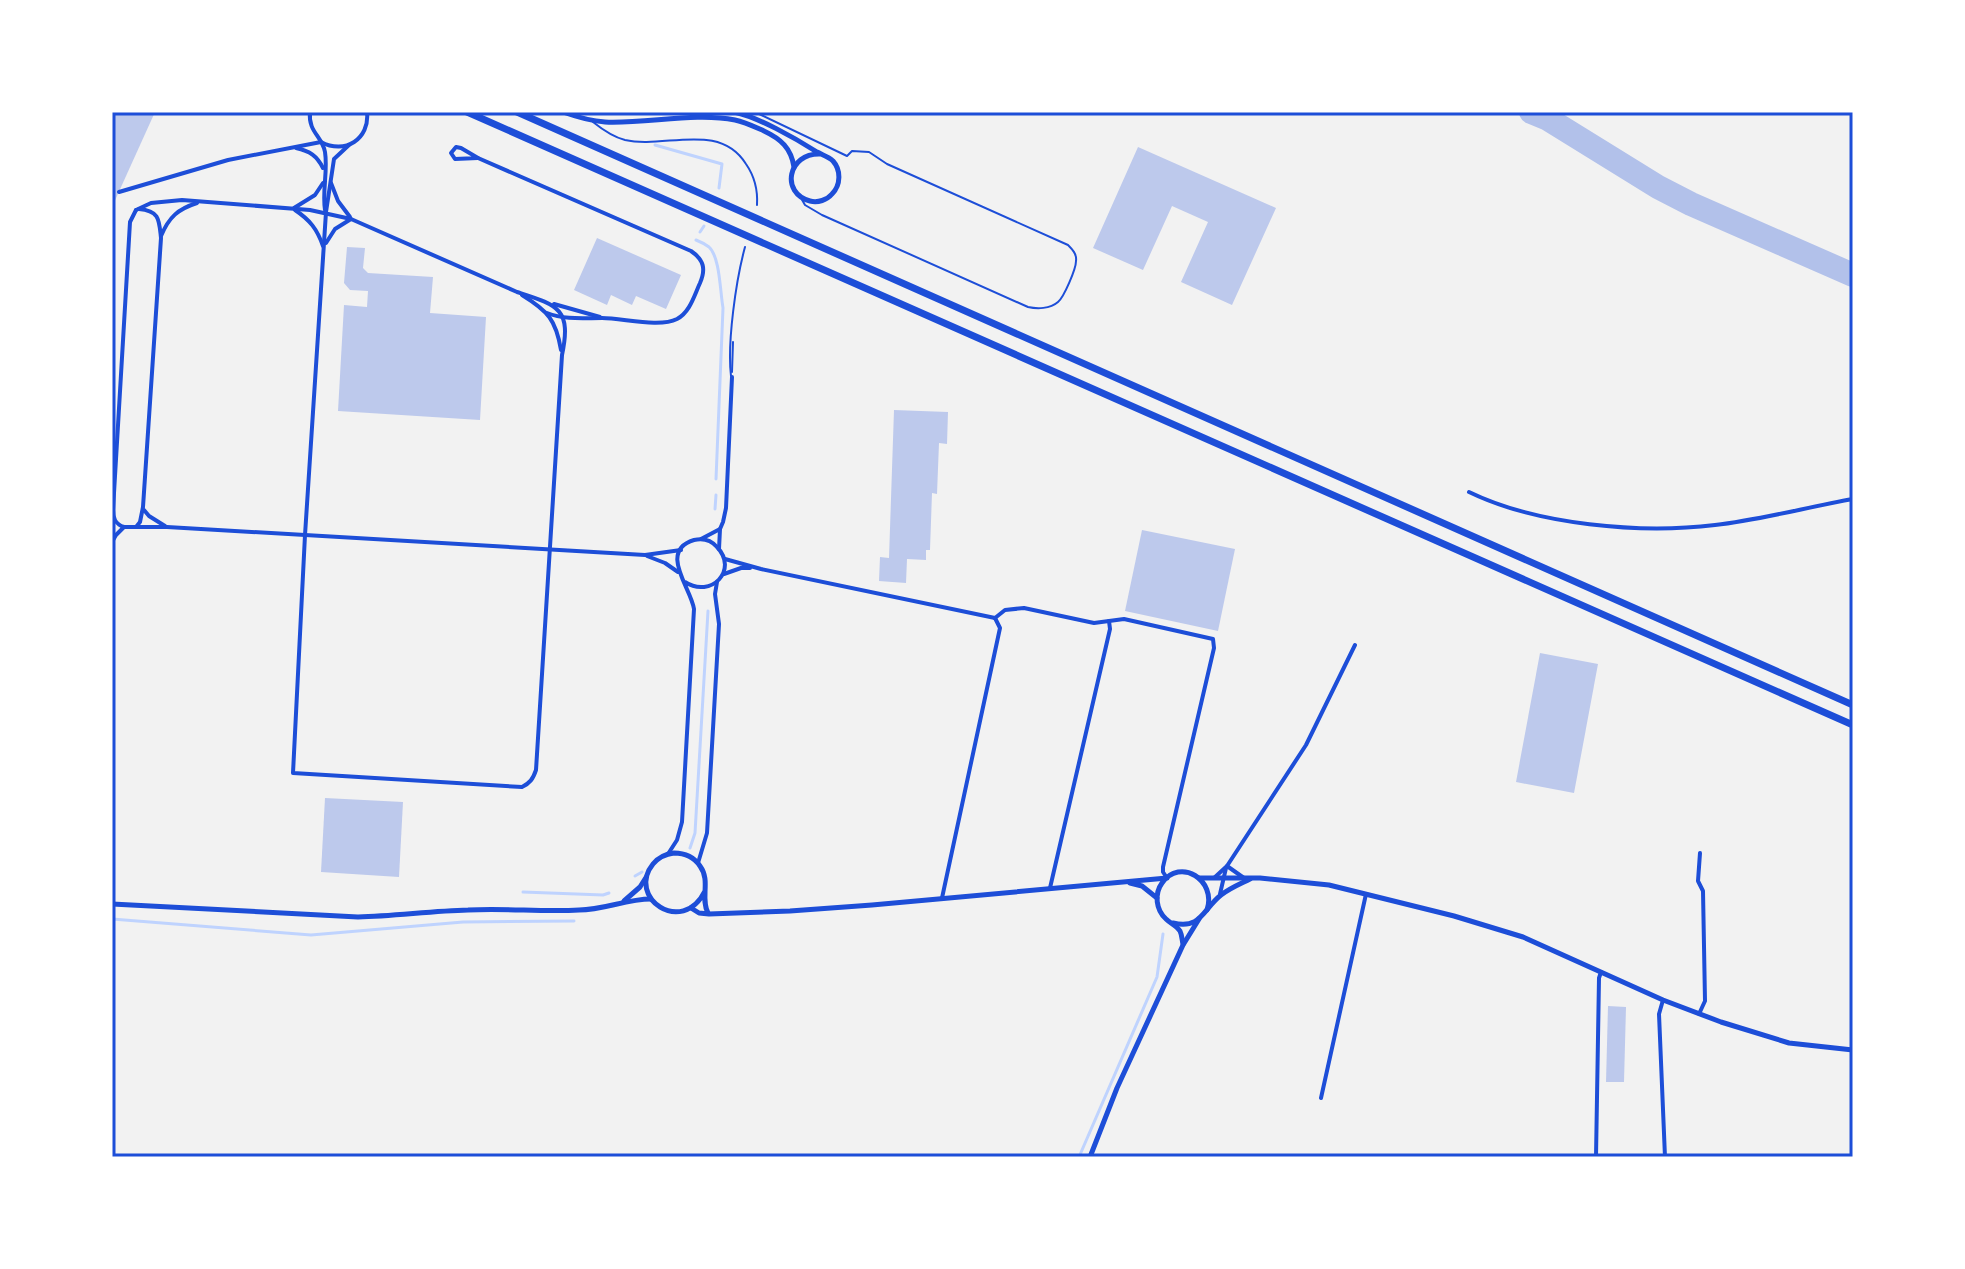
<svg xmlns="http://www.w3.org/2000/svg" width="1965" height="1269" font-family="'Alegreya Sans',sans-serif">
	<rect width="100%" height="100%" fill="#f2f2f2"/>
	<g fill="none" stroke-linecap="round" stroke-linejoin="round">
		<g stroke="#bfd3fe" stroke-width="3">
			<polyline points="655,145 722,164 719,188"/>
			<polyline points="700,232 704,226"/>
			<path d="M696,240C701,242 705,244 709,247C720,257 720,291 723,308L716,479"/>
			<polyline points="715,509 716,495"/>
			<polyline points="690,848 695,833 708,611"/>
			<polyline points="635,876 642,872"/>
			<polyline points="523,892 603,895 609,893"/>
			<polyline points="112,919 311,935 463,922 574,921"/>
			<polyline points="1079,1157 1157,977 1163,934"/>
		</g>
		<polyline stroke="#b2c1ea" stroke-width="24" points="1531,112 1548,119 1658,187 1691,204 1853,275"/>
	</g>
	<g fill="#bdc9ec">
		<polygon points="112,112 155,112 112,207"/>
		<polygon points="1138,147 1276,208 1232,305 1181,282 1208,222 1172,206 1143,270 1093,248"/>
		<polygon points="597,238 681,275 666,309 636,296 632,305 611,295 607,305 574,290"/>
		<polygon points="347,247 365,248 363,268 368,273 433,277 430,313 486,317 480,420 338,411 344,305 367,307 368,291 350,290 344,283"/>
		<polygon points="894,410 948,412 947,444 939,443 937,494 932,493 930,550 926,550 926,560 907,559 906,583 879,581 880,557 889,558"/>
		<polygon points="1142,530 1235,549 1218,631 1125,611"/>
		<polygon points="1540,653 1598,664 1574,793 1516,782"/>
		<polygon points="325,798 403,802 399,877 321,872"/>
		<polygon points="1608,1006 1626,1007 1624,1082 1606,1082"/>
	</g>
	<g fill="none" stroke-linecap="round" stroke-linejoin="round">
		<g stroke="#1d4ed8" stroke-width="2">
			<path d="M755,112L847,156L852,151L869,152L887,164L1068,245C1072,249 1077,254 1076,261C1076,269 1064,297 1058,302C1050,309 1037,309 1028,307L822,215L805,205L801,198"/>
			<path d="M593,122C603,130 613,137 625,140C665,149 719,121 746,164C755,177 758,189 757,205"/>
			<polyline points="732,372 733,342"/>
			<path d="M731,376C727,343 736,280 745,247"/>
		</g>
		<g stroke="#1d4ed8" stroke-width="4">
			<path d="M310,112C308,132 322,136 325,152C328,171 322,191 325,210"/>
			<polygon points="456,147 461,148 478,158 455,159 451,153"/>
			<path d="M296,148C310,151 317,156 323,168"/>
			<path d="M478,158L691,251C704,260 706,269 700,283C694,296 690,312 677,319C659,328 623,318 602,318C583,318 565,320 547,313"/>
			<polyline points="331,183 338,201 350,217"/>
			<path d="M119,192L228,160L321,142C345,155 370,139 367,112"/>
			<polyline points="294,208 315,195 323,183"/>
			<path d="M136,210L151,203L182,200L310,210L351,219L517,292C557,305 572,308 562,355L536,770C533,779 530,783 522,787L293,773L305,535L326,212L334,159L349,145"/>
			<path d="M136,210L130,222L113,510C113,518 115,524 124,527H167L645,555L681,550"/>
			<path d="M295,210C310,220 317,229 323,246"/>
			<path d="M161,236C169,217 178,209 197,203"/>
			<polyline points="326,243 335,229 351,219"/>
			<path d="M522,295C548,311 556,320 561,350"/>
			<polyline points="554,304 600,317"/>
			<path d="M1469,492C1537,525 1640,534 1715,525C1761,520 1807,507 1853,499"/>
			<polyline points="144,510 149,516 165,526"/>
			<path d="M136,527L140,522L143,507L161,238C159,220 160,211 139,209"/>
			<polyline points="701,539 720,529"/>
			<polyline points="112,542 116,535 124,527"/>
			<polyline points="719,549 720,529 723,522 726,508 732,377"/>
			<polyline points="647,556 665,563 678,572"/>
			<polyline points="725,559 761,569 995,618"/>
			<polyline points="724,574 741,568 750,568"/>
			<polyline points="995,618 1005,610 1024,608 1094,623 1124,619 1213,639 1214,648 1163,867 1163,872 1167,878"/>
			<path d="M668,854L677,840L682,822L694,609C691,588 658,551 694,540C703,538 711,540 717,547C739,570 711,599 685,582"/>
			<polyline points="698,863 707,833 719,624 715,594 717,582"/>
			<polyline points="1227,866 1244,878"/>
			<polyline points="1214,878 1227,866 1306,745 1355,645"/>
			<polyline points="1050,888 1110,629 1109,621"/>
			<polyline points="1220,894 1226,868"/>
			<polyline points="942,898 1000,628 995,618"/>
			<polyline points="1663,1000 1659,1014 1665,1157"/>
			<polyline points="1699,1014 1705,1001 1703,891 1698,881 1700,853"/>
			<polyline points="1321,1098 1366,894"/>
			<polyline points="1596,1157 1599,978 1601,972"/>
		</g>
		<g stroke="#1d4ed8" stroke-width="5">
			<polyline points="1199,878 1260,878 1329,885 1454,916 1523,937 1663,1000 1721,1022 1789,1043 1853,1050"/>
			<polyline points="1130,883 1142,886 1157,898"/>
			<path d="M705,891C682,937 626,897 653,864C658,858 665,854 674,853C684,853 694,857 700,866C711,881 700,898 708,913"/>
			<polyline points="624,901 640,887 645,879"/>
			<path d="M112,904L358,917C395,916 431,911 468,910C505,908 542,912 579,910C604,910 626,899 651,899"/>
			<polyline points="691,908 699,913 709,914 790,911 872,905 1167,878"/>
			<path d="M1173,923C1201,930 1203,909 1221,895C1230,888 1240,884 1250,879"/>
			<path d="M1183,944C1182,940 1182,935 1180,931C1177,926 1170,923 1166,919C1156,910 1154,894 1162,883C1180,857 1217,880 1207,910"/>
			<polyline points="1090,1157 1117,1088 1183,945 1199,919"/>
		</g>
		<g stroke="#1d4ed8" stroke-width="5">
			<path d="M563,112C577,117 590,121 605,122C646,124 695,112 735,120C745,122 755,127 764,131C781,139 791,148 794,167"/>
			<path d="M734,112C758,117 795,138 817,152C822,155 828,156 833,161C841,170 841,185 832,194C827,200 818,203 810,201C780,193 788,153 820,154"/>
		</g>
		<g stroke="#1d4ed8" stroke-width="7">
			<polyline points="467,112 1853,725"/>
			<polyline points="517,112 1853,705"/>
		</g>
	</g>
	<rect width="1965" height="1269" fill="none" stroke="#ffffff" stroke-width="228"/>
	<rect x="114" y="114" width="1737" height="1041" fill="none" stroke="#1d4ed8" stroke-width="3"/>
</svg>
